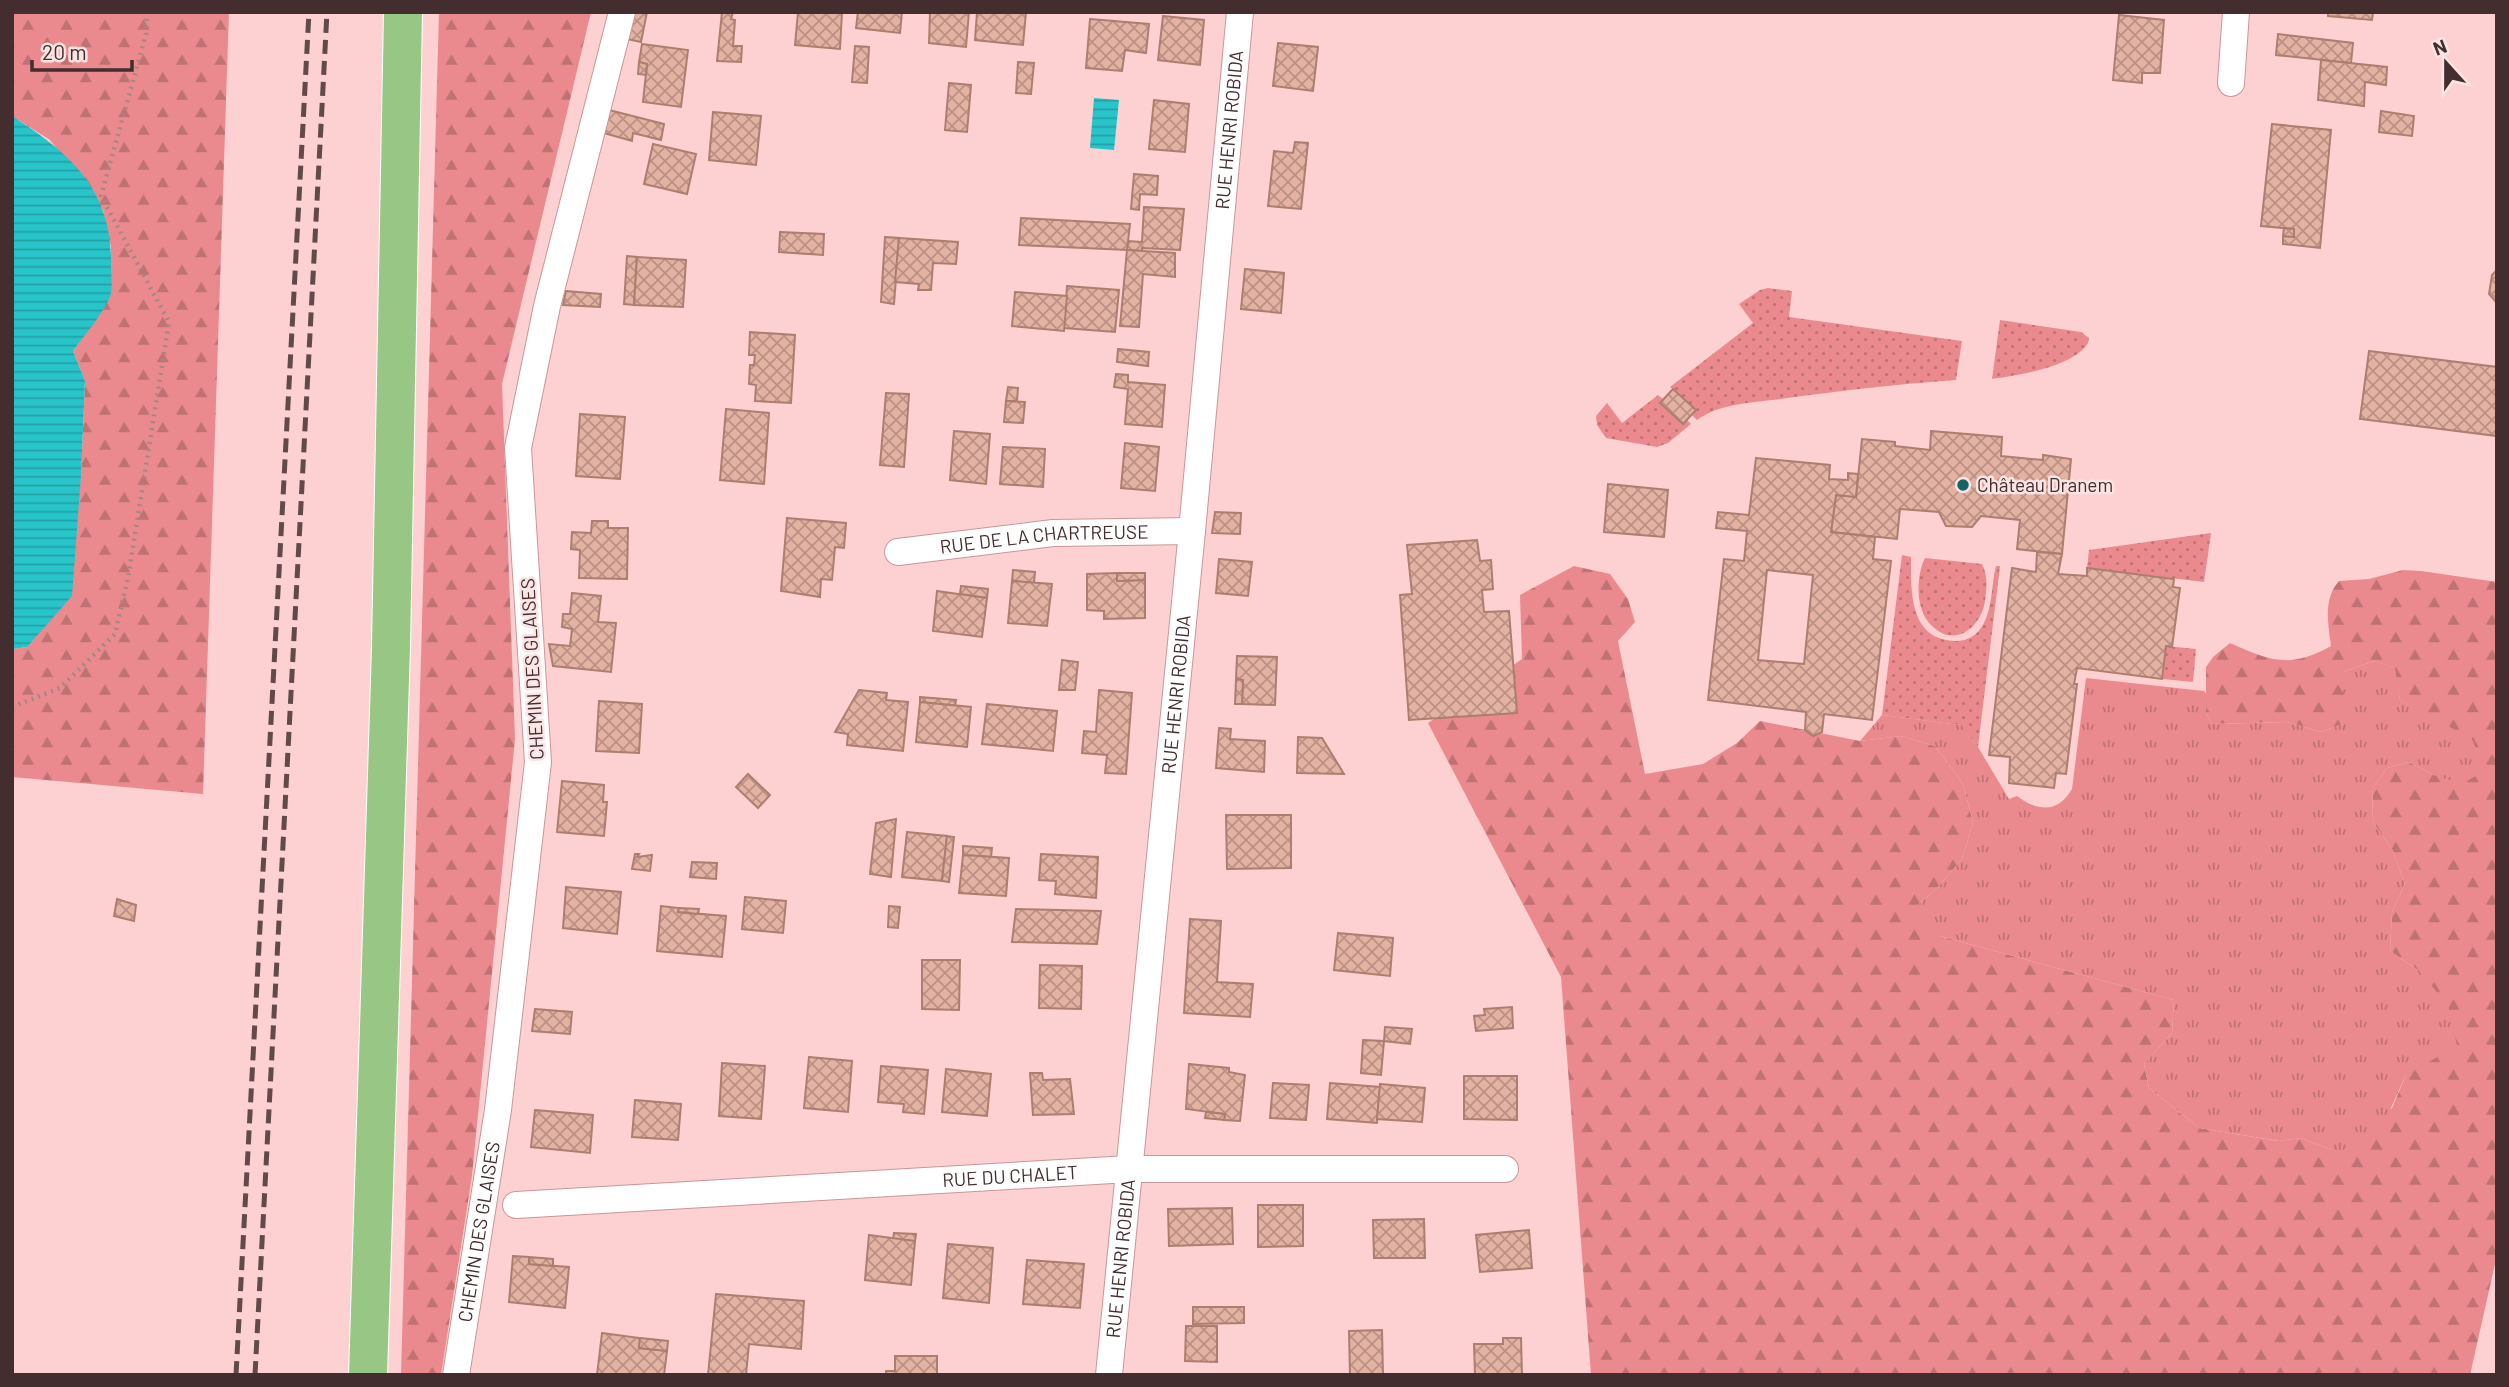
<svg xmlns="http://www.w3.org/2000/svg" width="2509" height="1387" font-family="Barlow,sans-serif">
	<defs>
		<pattern id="grass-dots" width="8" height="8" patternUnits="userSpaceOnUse" patternTransform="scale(1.75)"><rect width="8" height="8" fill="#eb8a8e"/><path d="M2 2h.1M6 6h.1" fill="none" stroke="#c07174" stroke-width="1.8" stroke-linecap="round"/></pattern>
		<pattern id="forest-firs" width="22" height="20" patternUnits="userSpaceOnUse" patternTransform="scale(1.75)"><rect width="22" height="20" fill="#eb8a8e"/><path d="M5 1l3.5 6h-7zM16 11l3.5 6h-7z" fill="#c07174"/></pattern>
		<pattern id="park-tufts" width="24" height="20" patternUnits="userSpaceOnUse" patternTransform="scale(1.75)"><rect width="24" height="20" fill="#eb8a8e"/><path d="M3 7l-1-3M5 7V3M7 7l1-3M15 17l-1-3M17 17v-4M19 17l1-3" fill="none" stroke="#c07174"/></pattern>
		<pattern id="water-rules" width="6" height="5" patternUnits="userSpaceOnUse" patternTransform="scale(1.75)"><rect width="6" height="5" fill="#27c5ca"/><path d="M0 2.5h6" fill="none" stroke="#23a0a4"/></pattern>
		<pattern id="building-cross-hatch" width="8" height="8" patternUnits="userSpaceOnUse" patternTransform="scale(1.75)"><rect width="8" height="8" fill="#e4b2a2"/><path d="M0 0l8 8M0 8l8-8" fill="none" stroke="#ba9184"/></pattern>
	</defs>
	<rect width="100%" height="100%" fill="#fdd1d1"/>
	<g fill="url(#grass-dots)">
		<path d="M1768,288L1792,291L1789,317L1962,341L1956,380C1897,384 1839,391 1780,399C1752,403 1720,403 1697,420L1692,415L1696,410L1670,387L1753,323L1739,304L1760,290Z"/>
		<path d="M2000,320L2081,332L2089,338L2088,343C2075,366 2017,376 1992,379Z"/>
		<polygon points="1658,395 1663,399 1660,403 1683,424 1687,420 1691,424 1668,443 1657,447 1606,438 1597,425 1596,416 1607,403 1622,423"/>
		<polygon points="2211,533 2204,582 2087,568 2089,550"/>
		<path d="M1902,555L1911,557C1911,592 1909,640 1956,641C1968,641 1977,635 1983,625C1993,607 1991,585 1996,566H2000L1978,747L1960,725L1882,715Z"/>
		<path d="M1925,558L1982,564C1988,576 1987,587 1985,601C1981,628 1954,649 1931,625C1915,609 1916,576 1925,558Z"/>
		<polygon points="2166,646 2196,649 2193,682 2162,679"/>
	</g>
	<g fill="url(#forest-firs)">
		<polygon points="12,12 229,12 203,794 12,777 12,649 27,647 81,476 85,381 73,351 110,297 111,247 103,210 50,140 12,116"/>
		<polygon points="439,12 591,12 502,384 515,739 472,1176 441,1375 401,1375"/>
		<path d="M1574,566L1610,574L1628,599L1635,622L1618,641L1645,774L1703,764L1737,743L1760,721L1860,741L1901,736L1935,746L1963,784L1973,822L1962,859L1938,887L1918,905L1940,936L2174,1000L2172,1033L2144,1064L2149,1088L2199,1128L2278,1141L2301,1138L2332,1150L2392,1108L2406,1075L2418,970L2390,951L2392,912L2405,884L2392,849L2372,821L2373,787L2387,768L2409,762L2433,775L2429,718L2400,700L2394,668L2374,661L2343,672V724L2321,732L2287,722L2212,724L2206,713V667L2213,657L2230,643C2271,661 2290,669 2331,646C2328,623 2323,599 2339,581L2369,579L2403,570L2421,571L2497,582V1255L2470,1375H1591L1561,977L1428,723L1522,659L1520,595Z"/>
	</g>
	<path fill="url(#park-tufts)" d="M2374,661L2395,668L2400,700L2472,739L2480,760L2479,774L2462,784L2433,775L2409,762L2387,768L2373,787L2372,821L2392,849L2405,884L2392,912L2390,951L2418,970L2448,1005L2457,1046L2406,1075L2379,1134L2356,1153L2332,1150L2301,1138L2279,1141L2199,1128L2149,1088L2144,1064L2172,1033L2174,1000L1940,936L1917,922L1918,905L1938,887L1962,859L1973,822L1963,784L1935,746L1901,736L1860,741L1882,715L1961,725L1978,747L2009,799L2017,796C2038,812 2058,813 2072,789L2086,678L2204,691L2207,695L2206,713L2212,724L2287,722L2321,732L2343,724V672Z"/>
	<g fill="url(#water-rules)">
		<polygon points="1094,98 1119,100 1114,150 1090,148"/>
		<path d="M12,116C70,153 113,190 111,265C111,274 113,289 110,297C104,312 83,337 73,351L85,381L81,476L72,596L27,647L12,649Z"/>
	</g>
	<g fill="url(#building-cross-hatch)" stroke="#ad7e6f" stroke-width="2" fill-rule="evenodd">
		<polygon points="633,12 647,12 641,42 627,39"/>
		<polygon points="722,12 733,12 731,19 735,20 733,46 742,46 741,62 717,61"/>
		<polygon points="798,12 842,12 840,49 795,45"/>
		<polygon points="858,12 902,12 900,33 856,28"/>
		<polygon points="930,12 969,12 966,47 929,43"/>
		<polygon points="977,12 1026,12 1023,45 975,40"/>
		<polygon points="2328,12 2373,12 2372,20 2328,16"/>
		<polygon points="2119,15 2164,20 2160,73 2142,73 2142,83 2113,80"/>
		<polygon points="1163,16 1204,20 1200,65 1158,60"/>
		<polygon points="1090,19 1149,24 1146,53 1125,50 1122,71 1086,68"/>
		<polygon points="2278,34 2353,43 2351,63 2276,55"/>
		<polygon points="1278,43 1318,47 1313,91 1273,86"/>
		<polygon points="642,44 688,50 681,107 643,102 647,64 639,62"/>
		<polygon points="855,46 869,47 867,83 852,82"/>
		<polygon points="2321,60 2387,67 2386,85 2365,82 2364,106 2318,100"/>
		<polygon points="639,62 647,64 646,75 638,74"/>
		<polygon points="1018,62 1034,63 1031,94 1016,93"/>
		<polygon points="949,83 971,85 967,132 945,130"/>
		<polygon points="1154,100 1189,104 1185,152 1149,149"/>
		<polygon points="609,110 664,124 661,140 633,133 632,141 604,133"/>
		<polygon points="2381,111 2414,116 2412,136 2379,132"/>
		<polygon points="713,112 761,116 756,165 709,160"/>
		<polygon points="2272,124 2331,130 2320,248 2283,244 2283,236 2294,237 2294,229 2261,226"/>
		<polygon points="1295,142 1308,143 1301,209 1268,206 1274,151 1293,153"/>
		<polygon points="653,144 696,154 687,194 644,184"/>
		<polygon points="1134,174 1158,176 1157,195 1140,194 1139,210 1131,209"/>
		<polygon points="1144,207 1184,209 1180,250 1142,248 1142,251 1127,250 1128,241 1142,242"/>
		<polygon points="1021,218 1130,224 1127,250 1019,245"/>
		<polygon points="2284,228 2294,229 2294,237 2283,236"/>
		<polygon points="780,232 824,234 823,255 779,252"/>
		<polygon points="885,237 899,238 894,304 881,302"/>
		<polygon points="899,238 958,242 956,264 933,263 931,290 918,290 919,284 895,282"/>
		<polygon points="1127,250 1175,253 1175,277 1143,274 1139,327 1120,326"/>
		<polygon points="627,256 637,257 634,305 624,304"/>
		<polygon points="637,257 686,260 683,307 634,305"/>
		<polygon points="1245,269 1284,273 1281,313 1241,309"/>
		<polygon points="2497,270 2497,303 2489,294 2492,275"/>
		<polygon points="1067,286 1119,290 1115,332 1064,328"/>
		<polygon points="566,291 601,294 600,307 563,305"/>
		<polygon points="1015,292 1067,296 1064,331 1012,326"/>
		<polygon points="750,332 795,335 791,403 755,401 756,385 749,384 750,365 754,365 755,355 749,355"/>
		<polygon points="1118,349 1149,352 1148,366 1117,362"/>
		<polygon points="2369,351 2497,367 2497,436 2360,419"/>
		<polygon points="1116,374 1128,375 1128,382 1165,385 1162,427 1125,424 1128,389 1114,387"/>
		<polygon points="1008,387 1018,388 1017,401 1006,401"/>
		<polygon points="1673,389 1696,410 1683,424 1660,403"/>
		<polygon points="886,393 909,394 904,467 880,465"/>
		<polygon points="1006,401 1025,402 1023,423 1004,422"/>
		<polygon points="726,409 769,413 764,484 720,480"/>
		<polygon points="580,414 625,417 620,479 576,476"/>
		<polygon points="954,431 990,434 986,484 950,480"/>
		<polygon points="1931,431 2002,437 2001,456 2043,460 2043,455 2071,459 2062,554 2017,549 2020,520 1981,516 1972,527 1946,526 1939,512 1900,509 1897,539 1831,532 1836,495 1856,497 1862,439 1895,442 1895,446 1930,450"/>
		<polygon points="1125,443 1159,447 1155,491 1121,488"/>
		<polygon points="1003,447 1045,449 1043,487 1000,484"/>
		<path d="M1756,458L1830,465L1829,479L1848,480V473L1858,474L1856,497L1836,495L1831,532L1875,537L1873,559L1891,561L1872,720L1824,714L1822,732L1813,736L1805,730L1806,712L1708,700L1724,559L1744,561L1747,531L1716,528L1718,512L1749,515ZM1767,570L1813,575L1804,664L1758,660Z"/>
		<polygon points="1608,484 1668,490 1664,537 1604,532"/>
		<polygon points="1215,512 1241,513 1240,534 1212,533"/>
		<polygon points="787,518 846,523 844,548 835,547 832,580 821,579 820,597 781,591"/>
		<polygon points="592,521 608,521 608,528 628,528 627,579 579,578 580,550 571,549 572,532 591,533"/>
		<polygon points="1477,540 1480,561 1491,560 1493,589 1482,590 1484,612 1509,611 1517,713 1409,720 1400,595 1412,594 1407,545"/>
		<polygon points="2037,552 2062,554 2058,574 2087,576 2087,568 2174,579 2173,587 2180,588 2172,647 2166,646 2162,679 2077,668 2074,684 2077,684 2066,774 2056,773 2054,788 2009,783 2010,757 1989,755 2012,568 2036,572"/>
		<polygon points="1219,559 1252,562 1248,596 1216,593"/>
		<polygon points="1013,570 1035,572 1034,583 1012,581"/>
		<polygon points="1117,573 1117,581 1145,580 1145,618 1104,619 1104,611 1087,610 1087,574"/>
		<polygon points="1117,573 1145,573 1145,580 1117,581"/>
		<polygon points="1012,581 1052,584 1047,626 1008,623"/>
		<polygon points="961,586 988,589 987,598 960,594"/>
		<polygon points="937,591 987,598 982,637 933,631"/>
		<polygon points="572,593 601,596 598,622 616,623 611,672 553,666 549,644 570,646 572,629 562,627 563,614 570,614"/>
		<polygon points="1237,656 1277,657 1275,705 1242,704 1243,680 1236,679"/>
		<polygon points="1062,660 1078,662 1075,690 1059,690"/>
		<polygon points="1236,679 1243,680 1242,704 1235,704"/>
		<polygon points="859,690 887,693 886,700 908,702 903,751 847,745 848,734 835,732"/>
		<polygon points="1099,690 1132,693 1126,774 1105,773 1107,755 1082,753 1084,731 1096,732"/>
		<polygon points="920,697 956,700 955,706 920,702"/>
		<polygon points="599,701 642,704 639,753 596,751"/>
		<polygon points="920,702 971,707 967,747 916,742"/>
		<polygon points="987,704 1057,711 1053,751 982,744"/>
		<polygon points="1219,728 1231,729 1230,739 1265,741 1264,772 1216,768"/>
		<polygon points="1298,737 1322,738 1344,774 1297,773"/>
		<polygon points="748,774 770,795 758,808 736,787"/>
		<polygon points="562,781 604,785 603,802 607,802 604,836 557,832"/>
		<polygon points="1226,815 1291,815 1291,868 1227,869"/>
		<polygon points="896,819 891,877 870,874 876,823"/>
		<polygon points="907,832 947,836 942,881 902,877"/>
		<polygon points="947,836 954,837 949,882 942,881"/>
		<polygon points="963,846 992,848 991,857 963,855"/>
		<polygon points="635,854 639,854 637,857 652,855 650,871 632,869"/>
		<polygon points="1041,854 1098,857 1096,898 1055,894 1056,881 1039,880"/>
		<polygon points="963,855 1009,858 1006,896 959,893"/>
		<polygon points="692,862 717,863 716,879 690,877"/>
		<polygon points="566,887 621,892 617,934 563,928"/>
		<polygon points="745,897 786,901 783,933 742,929"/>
		<polygon points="117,899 136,905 134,921 114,916"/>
		<polygon points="661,906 679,908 678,912 726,916 722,957 657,951"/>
		<polygon points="889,906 900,907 898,928 888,927"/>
		<polygon points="679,908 699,909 698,914 678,912"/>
		<polygon points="1016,909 1101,911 1097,944 1012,942"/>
		<polygon points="1190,919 1221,921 1217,982 1253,984 1250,1017 1184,1013"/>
		<polygon points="1338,933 1393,938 1390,976 1334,970"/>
		<polygon points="922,960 960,960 959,1010 922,1009"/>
		<polygon points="1040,965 1082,966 1081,1009 1039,1008"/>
		<polygon points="1512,1007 1513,1028 1476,1031 1474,1016 1485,1015 1484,1009"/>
		<polygon points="535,1009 572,1012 570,1034 532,1031"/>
		<polygon points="1385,1027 1412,1029 1410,1044 1384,1041"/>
		<polygon points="1363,1040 1384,1041 1381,1075 1361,1073"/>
		<polygon points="809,1057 852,1061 848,1112 804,1108"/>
		<polygon points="722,1063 765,1066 761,1119 719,1116"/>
		<polygon points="1189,1064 1229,1068 1229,1072 1245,1075 1240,1121 1224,1120 1225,1114 1186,1109"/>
		<polygon points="881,1066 928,1070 924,1114 903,1112 904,1104 878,1102"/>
		<polygon points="946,1069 991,1074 987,1116 942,1112"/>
		<polygon points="1030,1073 1042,1073 1043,1080 1070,1079 1074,1114 1033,1115"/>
		<polygon points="1464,1076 1517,1076 1517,1120 1464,1119"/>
		<polygon points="1273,1083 1309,1085 1306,1120 1270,1118"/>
		<polygon points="1330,1083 1380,1087 1377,1123 1327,1119"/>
		<polygon points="1380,1084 1425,1088 1422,1122 1377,1119"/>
		<polygon points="635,1100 681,1104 678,1140 632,1137"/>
		<polygon points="535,1110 593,1115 590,1153 531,1147"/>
		<polygon points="1206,1112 1225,1114 1224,1120 1205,1118"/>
		<polygon points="1258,1205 1303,1205 1303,1246 1258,1247"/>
		<polygon points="1232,1208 1233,1244 1169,1246 1168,1209"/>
		<polygon points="1424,1219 1425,1258 1374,1258 1373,1220"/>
		<polygon points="1529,1230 1532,1268 1480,1272 1476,1235"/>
		<polygon points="894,1233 916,1234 915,1241 893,1239"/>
		<polygon points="869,1235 915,1241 911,1285 865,1280"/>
		<polygon points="948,1244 993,1248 989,1303 943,1298"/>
		<polygon points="513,1256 529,1257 529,1264 569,1267 565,1308 509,1302"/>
		<polygon points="529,1257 553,1259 553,1266 529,1264"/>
		<polygon points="1027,1260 1084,1264 1080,1308 1023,1304"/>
		<polygon points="716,1294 804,1301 801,1349 749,1344 746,1375 708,1375"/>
		<polygon points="1193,1307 1244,1307 1244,1323 1193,1324"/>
		<polygon points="1186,1326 1217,1326 1217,1362 1185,1361"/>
		<polygon points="1382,1330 1383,1374 1350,1375 1349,1331"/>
		<polygon points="602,1333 640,1338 639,1348 667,1351 664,1375 597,1375"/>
		<polygon points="640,1338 668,1341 667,1351 639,1348"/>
		<polygon points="1503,1338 1521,1338 1522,1375 1475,1375 1474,1344 1503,1344"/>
		<polygon points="895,1356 937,1356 937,1375 886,1375 886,1371 895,1371"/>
	</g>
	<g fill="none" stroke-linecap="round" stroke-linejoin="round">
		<defs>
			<g id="street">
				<polyline points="2231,83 2236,12"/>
				<path id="s1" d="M898,552L1053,533L1192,531"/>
				<path id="s2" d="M516,1205L1129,1169H1505"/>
				<path id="s3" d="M456,1375L498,1110L538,762L518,448L547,306L622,12"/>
				<path id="s4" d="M1109,1375L1192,531L1240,12"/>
			</g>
			<polyline id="primary" points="368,1375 391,647 403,12"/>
		</defs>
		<use href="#street" stroke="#ca9697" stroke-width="28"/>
		<use href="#primary" stroke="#fff" stroke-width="40"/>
		<polyline stroke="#a68585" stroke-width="4.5" stroke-dasharray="2 5" stroke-linecap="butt" points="12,707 60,688 115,634 128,578 169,322 101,196 146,34 147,12"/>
		<use href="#street" stroke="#fff" stroke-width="26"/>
		<use href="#primary" stroke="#98c785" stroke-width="38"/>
		<g stroke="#634a4a" stroke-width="5" stroke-dasharray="14 7" stroke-linecap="butt">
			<polyline points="236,1375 309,12"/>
			<polyline points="255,1375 327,12"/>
		</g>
	</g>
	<circle fill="#156567" stroke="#fbe4e4" stroke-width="2.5" cx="1963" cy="485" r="7"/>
	<g text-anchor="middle" stroke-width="5" stroke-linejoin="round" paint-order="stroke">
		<g font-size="19" fill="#432d2e" stroke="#fbe4e4">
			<text dy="7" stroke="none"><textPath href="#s4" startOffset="1251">RUE HENRI ROBIDA</textPath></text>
			<text dy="7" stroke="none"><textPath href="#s1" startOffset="147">RUE DE LA CHARTREUSE</textPath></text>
			<text transform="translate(532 669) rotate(-93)" y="7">CHEMIN DES GLAISES</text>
			<text dy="7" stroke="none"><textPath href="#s4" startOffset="684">RUE HENRI ROBIDA</textPath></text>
			<text dy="7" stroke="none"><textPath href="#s2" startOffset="495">RUE DU CHALET</textPath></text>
			<text dy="7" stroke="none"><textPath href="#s3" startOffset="145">CHEMIN DES GLAISES</textPath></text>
			<text dy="7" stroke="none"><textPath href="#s4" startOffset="117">RUE HENRI ROBIDA</textPath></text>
		</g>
		<g font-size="19" fill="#432d2e" stroke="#fbe4e4" text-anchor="start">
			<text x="1977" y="492">Château Dranem</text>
		</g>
	</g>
	<rect width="2509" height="1387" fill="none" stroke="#432d2e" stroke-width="28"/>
	<g transform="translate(2446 63) rotate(339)" stroke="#fbe4e4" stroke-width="5" paint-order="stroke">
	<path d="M0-5L12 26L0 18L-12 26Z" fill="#432d2e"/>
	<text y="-10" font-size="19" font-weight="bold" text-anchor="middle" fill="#432d2e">N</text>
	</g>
	<path d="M32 60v10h100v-10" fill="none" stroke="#432d2e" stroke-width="3.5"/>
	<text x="42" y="60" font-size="21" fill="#432d2e" stroke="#fbe4e4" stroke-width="5" paint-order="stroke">20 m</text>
</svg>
